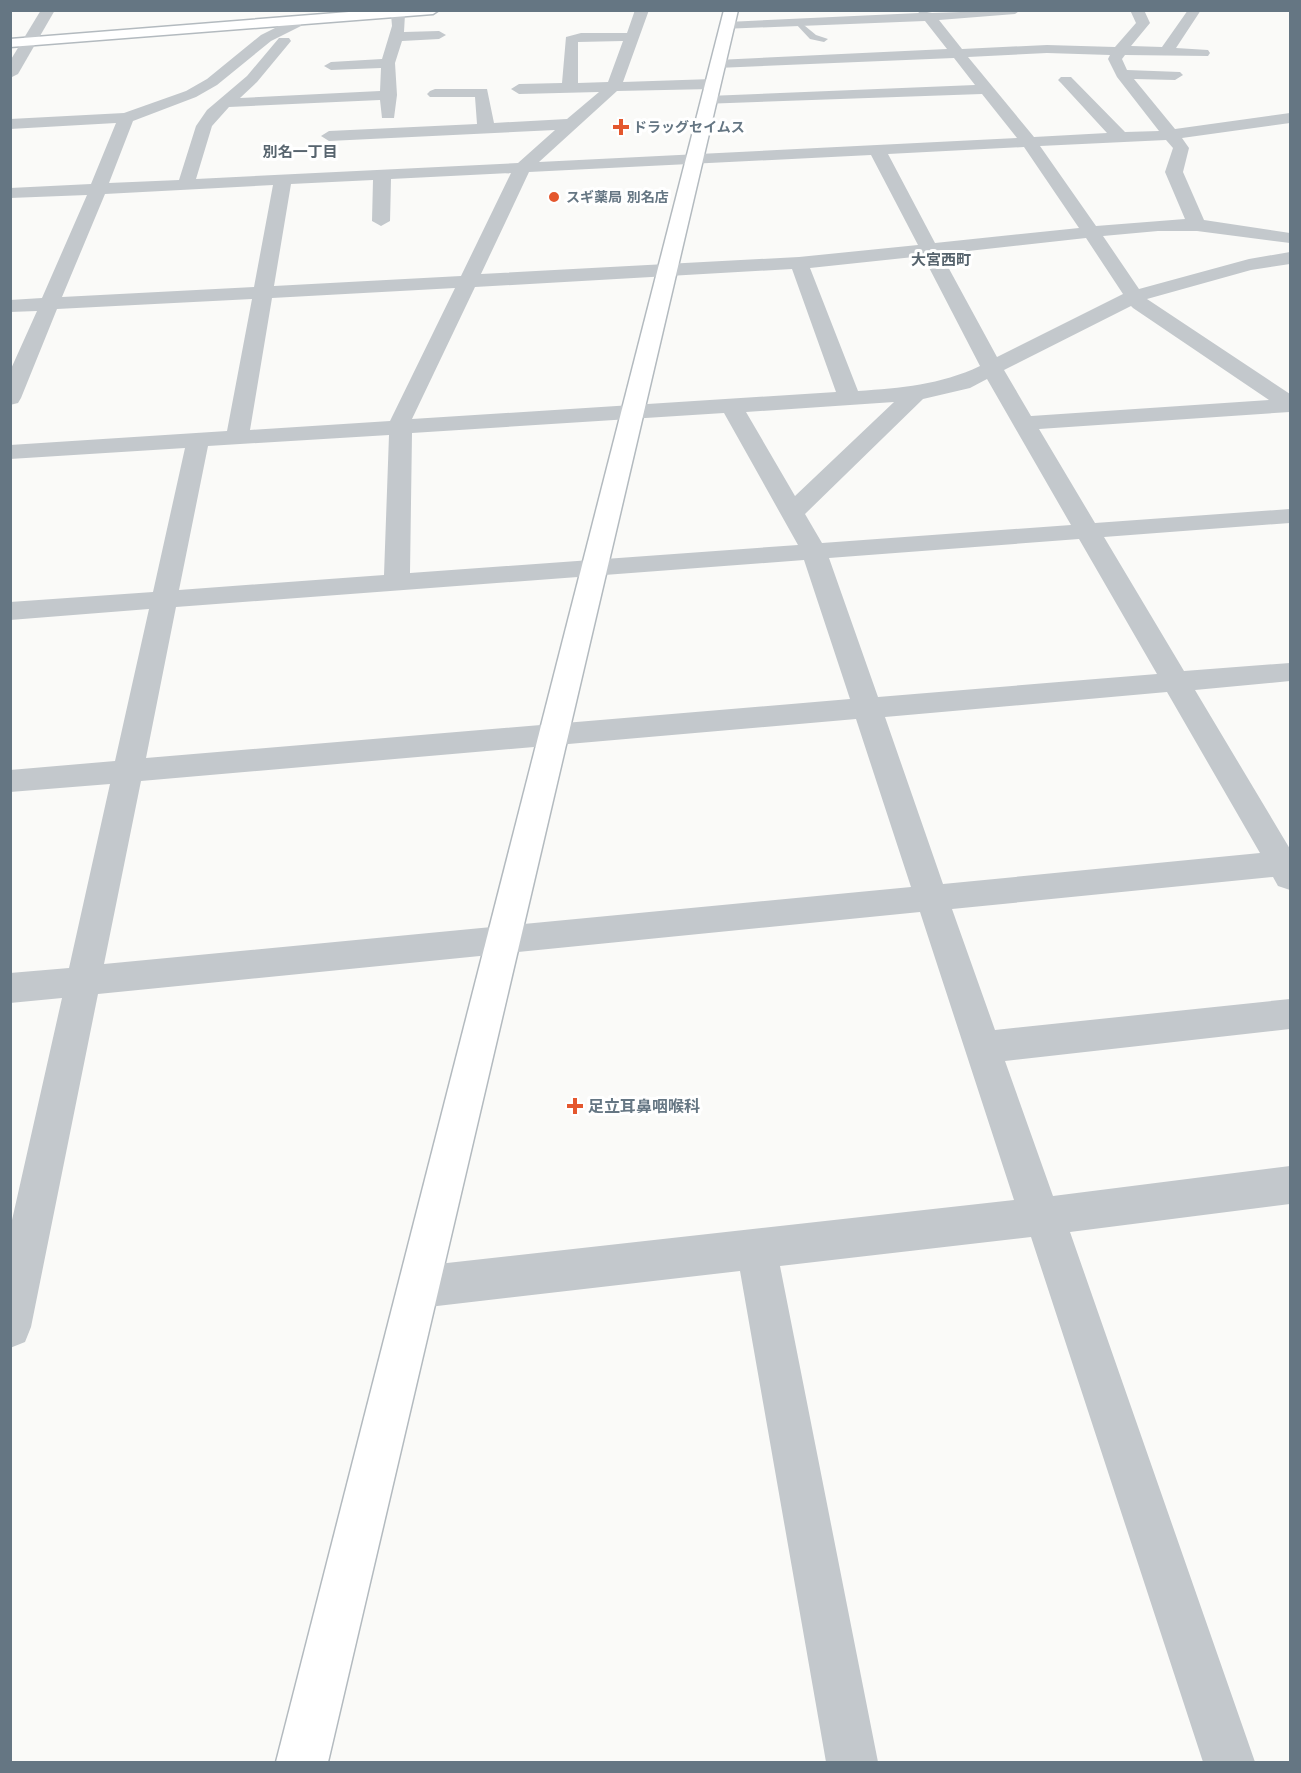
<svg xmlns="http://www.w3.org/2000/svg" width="1301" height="1773" font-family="'DejaVu Sans','Noto Sans JP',sans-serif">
	<rect width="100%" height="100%" fill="#fafaf8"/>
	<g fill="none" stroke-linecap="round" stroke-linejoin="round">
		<defs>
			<g id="secondary">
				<polygon points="374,10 439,10 433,14 10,47 10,39"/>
				<polygon points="724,10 738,10 328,1762 276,1762"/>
			</g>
		</defs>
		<use href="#secondary" stroke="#b3babf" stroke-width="3"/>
		<polygon fill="#c3c8cc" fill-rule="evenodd" points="799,21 816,35 828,39 824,42 810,39 795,23"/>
		<g fill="#c3c8cc" fill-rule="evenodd">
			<polygon points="41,10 55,10 18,74 10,78 10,61"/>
			<path d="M396,10L405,14L404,32L439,31L446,35L439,39L402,41L395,63L397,95L394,118H382L380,100L229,107L212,126L196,179L518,163L555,130L329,141L321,136L329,131L477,124L475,97H430L427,94L430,91L435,89H487L494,123L567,119L599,92L519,94L511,89L519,84L562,83L566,37L581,33H627L635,10H649L623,82L712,79L720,84L712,89L617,91L539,162L1017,138L982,94L702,104L700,101L708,96L975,85L954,58L717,68L710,64L717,60L947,49L925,21L722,29V23L727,22L919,13L917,10L932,13L1021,10L1015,14L939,20L962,49L1047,45L1115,47L1136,23L1130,10H1144L1150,23L1131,46L1162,47L1188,10H1201L1176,48L1208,50L1210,53L1208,56L1125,55L1122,59L1127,70L1180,72L1183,75L1175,80L1134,79L1175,129L1290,113V123L1182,138L1189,148L1183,172L1204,220L1290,233V243L1197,231H1158L1103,236L1139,289L1249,259L1290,252V264L1251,270L1147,299L1290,394V412L1039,429L1095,523L1290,509V523L1104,537L1184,671L1290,663V681L1195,690L1290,849V890L1278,886L1273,877L952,909L995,1030L1290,999V1029L1005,1061L1053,1196L1290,1166V1204L1070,1232L1255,1762H1203L1031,1237L780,1266L878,1762H826L740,1271L420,1308L405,1302L399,1287L405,1272L420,1266L1014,1200L920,912L98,994L31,1327L25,1342L10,1348V1229L62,998L10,1003V973L69,968L110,784L10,792V770L115,761L149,609L10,620V602L153,592L185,448L10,459V445L227,431L252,299L57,309L21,398L18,403L10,405V371L37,311L10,312V300L42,298L87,195L10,198V188L91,184L116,123L10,129V119L124,113L186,91L207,79L261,35L291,20H301V26L271,41L217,85L196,97L133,121L109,183L179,180L196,126L207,110L247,76L279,38H289L291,41L257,82L240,98L380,91L381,68L331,70L324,66L331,62L382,59L392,26L391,14ZM623,41L608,82L578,83V42ZM1047,53L1110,55L1108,59L1117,77L1159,131L1125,132L1071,77H1061L1058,80L1061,83L1107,133L1034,137L968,57ZM1166,140L1173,148L1165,172L1185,219L1096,226L1040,146ZM1024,147L1079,228L935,243L888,154ZM871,155L918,245L799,257L481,274L529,172ZM511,173L461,276L274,286L291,184L373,180L372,221L381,226L390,221L391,179ZM273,185L254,287L62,297L105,194ZM1086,238L1123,294L997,357L941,254ZM923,256L980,366C940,385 901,388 858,391L810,268ZM792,269L836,392L412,419L475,287ZM455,288L390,421L250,430L272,298ZM1131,306L1133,308L1269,400L1031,416L1004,370ZM987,379L1071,525L822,543L805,514L923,399L970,388ZM894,402L795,496L746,412ZM724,413L798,545L410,573L412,433ZM389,435L384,575L179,590L208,446ZM1079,539L1157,674L878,697L829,558ZM804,560L850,699L146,758L176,607ZM1167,692L1260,853L943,884L885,717ZM856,719L911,887L104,964L141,781Z"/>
		</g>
		<use href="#secondary" fill="#fff" fill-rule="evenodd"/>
	</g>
	<g fill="#e4572e" stroke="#fff" stroke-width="2">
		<path d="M618 118h6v6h6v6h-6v6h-6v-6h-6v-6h6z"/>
		<circle cx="554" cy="197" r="6"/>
		<path d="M572 1097h6v6h6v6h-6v6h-6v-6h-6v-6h6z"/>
	</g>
	<g text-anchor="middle" stroke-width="6" stroke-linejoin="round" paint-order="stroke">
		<g font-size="14" font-weight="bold" fill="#657683" stroke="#fff" text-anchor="start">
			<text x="633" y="132">ドラッグセイムス</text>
			<text x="566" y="202">スギ薬局 別名店</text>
		</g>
		<g font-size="15" font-weight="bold" fill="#57646e" stroke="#fff">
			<text x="300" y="157">別名一丁目</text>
			<text x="941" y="265">大宮西町</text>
		</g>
		<g font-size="16" font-weight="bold" fill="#657683" stroke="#fff" text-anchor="start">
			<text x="588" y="1112">足立耳鼻咽喉科</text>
		</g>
	</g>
	<rect width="1301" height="1773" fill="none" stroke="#657683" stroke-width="24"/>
</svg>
